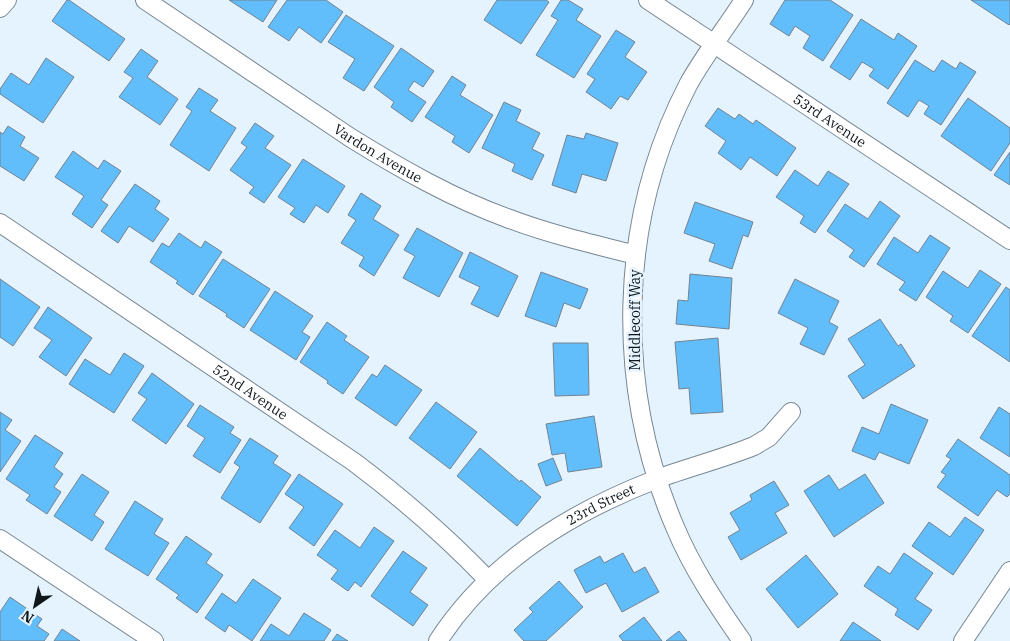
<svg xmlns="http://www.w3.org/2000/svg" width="1010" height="641" font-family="'IBM Plex Serif',serif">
	<rect width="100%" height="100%" fill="#e5f3fe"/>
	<g fill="#62bdfb" stroke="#738390">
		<polygon points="67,0 69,0 125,39 109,61 52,21"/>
		<polygon points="229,0 277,0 263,22"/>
		<polygon points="287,0 326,0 343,12 321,43 299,27 289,41 268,27"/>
		<polygon points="497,0 546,0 549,2 521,44 484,20"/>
		<polygon points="561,0 568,0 583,9 576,20 601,36 574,78 536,55 558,20 551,16"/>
		<polygon points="785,0 830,0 853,15 823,61 803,48 810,36 795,26 789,36 770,24"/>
		<polygon points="971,0 1010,0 1010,24 1009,25"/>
		<polygon points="346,15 394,46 364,91 343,78 355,59 328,42"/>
		<polygon points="861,19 894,40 898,33 917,46 888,89 869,76 874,69 862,62 850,80 830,67"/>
		<polygon points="616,30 635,42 625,57 647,72 628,100 620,96 611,109 586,92 595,79 587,74"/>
		<polygon points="401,48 434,71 423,87 414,81 408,90 426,102 412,122 391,107 394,102 374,87"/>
		<polygon points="141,49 158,61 147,77 178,99 160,125 119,97 133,78 124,72"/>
		<polygon points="46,58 74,77 43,123 0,94 0,89 11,73 29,85"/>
		<polygon points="915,60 934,72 942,60 956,69 960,62 976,72 941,125 924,114 929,106 919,100 908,117 887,103"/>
		<polygon points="452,76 466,85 460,95 493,115 469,153 452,142 455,136 425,117"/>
		<polygon points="199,88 218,100 210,111 236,128 209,171 170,145 192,111 186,107"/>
		<polygon points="968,98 1010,128 1010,143 991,171 941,136"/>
		<polygon points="504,102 521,110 516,121 540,133 532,149 544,155 532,180 512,171 515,164 482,148"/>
		<polygon points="718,108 735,119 739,114 753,124 756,120 796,148 777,176 750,157 741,170 718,153 726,141 705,126"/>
		<polygon points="255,123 274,136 265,148 291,165 264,203 249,193 254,187 230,170 247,147 241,143"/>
		<polygon points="8,126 25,137 20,146 39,158 24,181 0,166 0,132 3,134"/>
		<polygon points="586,133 618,143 606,181 582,174 576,193 552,185 567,135 584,139"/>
		<polygon points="73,151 98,169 104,160 121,171 101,200 108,205 92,228 72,214 84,196 55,177"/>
		<polygon points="1010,152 1010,185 994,175"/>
		<polygon points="303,159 345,186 328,213 316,205 304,223 290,214 295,208 278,197"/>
		<polygon points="795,170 818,186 828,171 849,184 815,233 800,223 804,216 776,197"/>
		<polygon points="135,184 160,201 155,209 169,219 153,242 129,226 118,243 101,231"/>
		<polygon points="361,193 381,206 373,219 399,235 374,276 359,266 364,257 341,243 356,220 348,215"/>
		<polygon points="880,201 900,216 864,267 849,257 854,250 827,231 845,204 868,219"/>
		<polygon points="695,202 753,222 748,237 743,235 732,269 709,261 715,244 684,233"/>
		<polygon points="417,228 463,253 439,297 403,278 415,256 404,250"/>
		<polygon points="179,233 201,248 205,241 222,252 193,295 176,283 178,281 150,262 162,243 169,247"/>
		<polygon points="930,235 950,248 916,301 899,290 905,282 877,264 894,237 918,253"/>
		<polygon points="470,252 518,276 498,317 471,304 480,287 459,277"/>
		<polygon points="223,259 270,289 244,328 226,316 227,314 199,296"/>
		<polygon points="980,270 1001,284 968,333 950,321 953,316 926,297 943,271 968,288"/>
		<polygon points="541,272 588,289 580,309 564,303 556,327 525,316"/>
		<polygon points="690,274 732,278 729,329 676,324 678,300 688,301"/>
		<polygon points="0,279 40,307 13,346 0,337"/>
		<polygon points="795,279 839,301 829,322 838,327 824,355 800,344 808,328 778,313"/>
		<polygon points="1006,287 1010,290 1010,362 972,336"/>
		<polygon points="275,291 313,316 302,332 310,337 296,360 250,330"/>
		<polygon points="48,307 92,338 66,376 39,357 52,340 34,328"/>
		<polygon points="880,319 898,346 901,344 915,366 863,399 848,376 865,365 848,339"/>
		<polygon points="327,322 347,336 344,340 369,357 343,394 327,383 328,381 300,362"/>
		<polygon points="718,338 723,412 691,414 689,388 679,389 675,342"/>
		<polygon points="553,343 588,343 589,395 555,396"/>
		<polygon points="124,353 144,366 114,413 69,384 85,359 110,375"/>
		<polygon points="385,365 422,390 396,426 355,398 372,374 377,377"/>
		<polygon points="152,373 194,404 166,444 132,420 147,399 138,393"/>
		<polygon points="436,402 477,432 450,469 409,438"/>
		<polygon points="891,404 928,420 909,464 879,452 875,460 852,451 862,427 879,434"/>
		<polygon points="200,405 234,427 230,433 241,440 220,473 193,456 205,438 187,426"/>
		<polygon points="999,407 1010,414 1010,457 980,438"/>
		<polygon points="0,412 12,420 5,430 21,441 0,472"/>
		<polygon points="594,416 602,467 568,472 565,453 552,455 546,424"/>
		<polygon points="35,435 63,453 54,467 63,474 54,487 61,492 47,514 26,500 30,495 6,479"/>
		<polygon points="250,438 278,456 273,463 291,475 260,523 221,498 240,467 234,463"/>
		<polygon points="958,439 1010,475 1010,494 1007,497 997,490 978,516 937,487 946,475 941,472 951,459 946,456"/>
		<polygon points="480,448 520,482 521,480 541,497 517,526 457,476"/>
		<polygon points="553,458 562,480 546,486 538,464"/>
		<polygon points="82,474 109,492 94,515 104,522 92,541 54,516"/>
		<polygon points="299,474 343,504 314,546 289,528 304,507 285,494"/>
		<polygon points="865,474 884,503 834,537 804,491 829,475 839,490"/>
		<polygon points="774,481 789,505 775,513 787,533 741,560 728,537 740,530 730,513 752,500 750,495"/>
		<polygon points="135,501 163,519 154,534 169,543 148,576 105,549"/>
		<polygon points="965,517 984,530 953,575 912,546 929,522 950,537"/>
		<polygon points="374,527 394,541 361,587 355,582 348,591 331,579 338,570 317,555 335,530 360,548"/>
		<polygon points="186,536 212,554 206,563 223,575 197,613 176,598 179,595 156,579"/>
		<polygon points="403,551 427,568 410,592 428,605 413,626 371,596"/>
		<polygon points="623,553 634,573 645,567 659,592 622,612 606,583 586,593 574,570 600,556 604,563"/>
		<polygon points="904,553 933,573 915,599 932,610 918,630 895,615 898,609 864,586 878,566 890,574"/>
		<polygon points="806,555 838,594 798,628 766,589"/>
		<polygon points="253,579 281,598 252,641 229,625 225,632 205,618 222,593 236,603"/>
		<polygon points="559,581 583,607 546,641 524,641 514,630 533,612 529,608"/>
		<polygon points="10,597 42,619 37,626 49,634 44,641 0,641 0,612"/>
		<polygon points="304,613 331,630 324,641 260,641 271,624 289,636"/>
		<polygon points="644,617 662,641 623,641 619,636"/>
		<polygon points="853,622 881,641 840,641"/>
		<polygon points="62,629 80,641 54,641"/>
		<polygon points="679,631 687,641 666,641"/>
		<polygon points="337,634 348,641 332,641"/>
	</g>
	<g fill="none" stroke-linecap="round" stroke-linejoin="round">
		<defs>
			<g id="minor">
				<path id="s1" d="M145,0L351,138C401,169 452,198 507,218C549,234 592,244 636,255"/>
				<path id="s2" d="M648,0L1010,240"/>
				<polyline points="0,8 7,0"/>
				<path id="s3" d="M0,223L354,462C403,499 445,535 488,580"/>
				<polyline points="0,539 154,641"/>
				<path id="s4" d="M438,641C489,562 571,512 657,479C689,467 722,459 754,446L769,437L791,412"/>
				<path d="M742,641C717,605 692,568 675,527C615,387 617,222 688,85C703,57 727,27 744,0"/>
				<polyline points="963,641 1010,571"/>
			</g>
		</defs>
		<use href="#minor" stroke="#778794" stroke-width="20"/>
		<use href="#minor" stroke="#fff" stroke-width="18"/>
	</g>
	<g text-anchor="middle" stroke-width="5" stroke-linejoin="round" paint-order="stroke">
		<g font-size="14" fill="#10171b" stroke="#e5f3fe">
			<text dy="5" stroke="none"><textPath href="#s2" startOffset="218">53rd Avenue</textPath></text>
			<text dy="5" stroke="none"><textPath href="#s1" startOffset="279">Vardon Avenue</textPath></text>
			<text transform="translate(635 320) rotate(-90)" y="5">Middlecoff Way</text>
			<text dy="5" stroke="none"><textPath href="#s3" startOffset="302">52nd Avenue</textPath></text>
			<text dy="5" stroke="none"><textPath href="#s4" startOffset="215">23rd Street</textPath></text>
		</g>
	</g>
	<g transform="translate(35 606) rotate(214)" stroke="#e5f3fe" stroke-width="4" paint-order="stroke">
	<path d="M0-4L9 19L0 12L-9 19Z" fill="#10171b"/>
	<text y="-8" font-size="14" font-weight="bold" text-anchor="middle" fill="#10171b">N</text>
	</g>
</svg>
